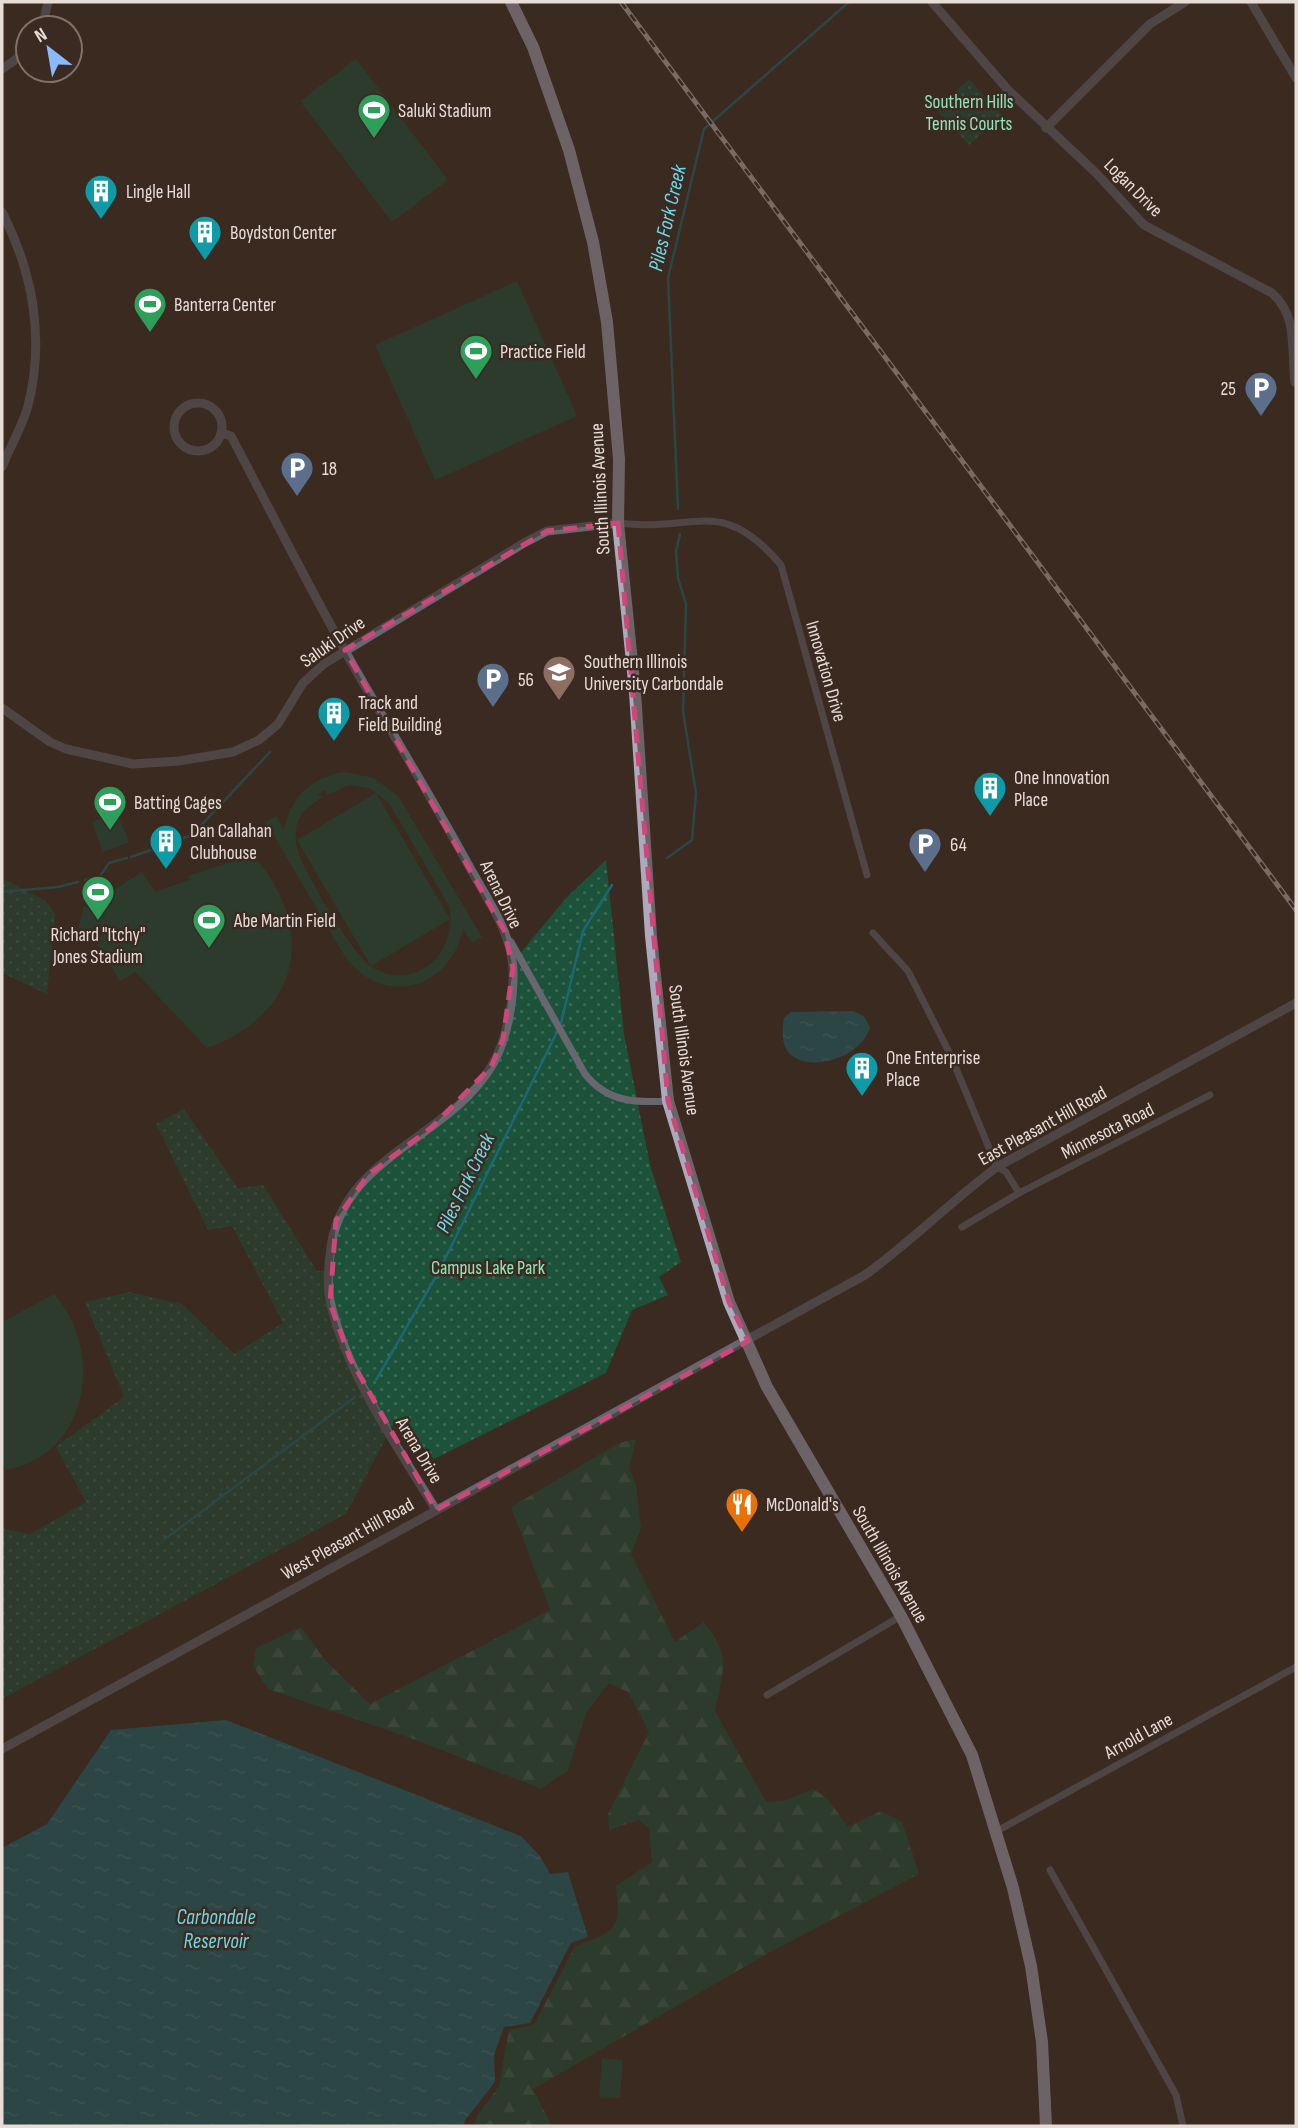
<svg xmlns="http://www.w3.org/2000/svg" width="1298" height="2128" font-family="'Sofia Sans Condensed',sans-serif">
	<defs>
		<pattern id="forest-firs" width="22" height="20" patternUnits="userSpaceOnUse" patternTransform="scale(1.75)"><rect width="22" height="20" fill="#1c513a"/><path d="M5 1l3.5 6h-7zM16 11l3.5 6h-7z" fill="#3d6956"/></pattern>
		<pattern id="park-dots" width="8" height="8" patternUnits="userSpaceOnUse" patternTransform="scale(1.75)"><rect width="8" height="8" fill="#1c513a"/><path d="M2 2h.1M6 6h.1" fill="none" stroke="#3d6956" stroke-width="1.8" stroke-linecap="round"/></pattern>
		<pattern id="water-ripples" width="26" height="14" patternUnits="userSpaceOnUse" patternTransform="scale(1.75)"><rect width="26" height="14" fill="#1b6872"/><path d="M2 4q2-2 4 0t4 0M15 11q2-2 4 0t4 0" fill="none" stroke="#3c7d85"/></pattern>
	</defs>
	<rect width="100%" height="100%" fill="#3b2a21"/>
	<g fill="#1c513a" fill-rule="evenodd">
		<polygon points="356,59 448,180 392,222 300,101"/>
		<polygon points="517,281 577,416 435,480 375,345"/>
		<path d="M345,772L374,778L398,796L482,937L472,943L463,929C450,991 381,1008 344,955L266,822L276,816L284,830C291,797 311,777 345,772ZM349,785L369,788L389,803L449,906C460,951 415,994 372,967C353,956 308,877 299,855C296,847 295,837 296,829C299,812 309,806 323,797L318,794L325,790L327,795Z"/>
		<polygon points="376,793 450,919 371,966 297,840"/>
		<polygon points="117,812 129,842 103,852 92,822"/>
		<path d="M253,855C318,929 301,1014 207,1048L135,972L120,981L90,931L78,928L84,906L92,908L93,903L142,872L155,892L189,880L188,876Z"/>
		<path d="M54,1294C104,1351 90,1454 6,1470L2,1463V1322Z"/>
		<polygon points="602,2058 623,2060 620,2098 599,2097"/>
	</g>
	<path fill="url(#forest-firs)" d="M636,1439L629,1468L636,1485L641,1528L631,1554L675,1642L704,1622C732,1658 723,1669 715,1711L766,1802L783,1801L813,1789L827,1798L848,1827L881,1811L902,1822L919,1874L772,1951L533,2089L552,2126H474L477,2116L499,2086L509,2030L534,2025L575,1946C616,1931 621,1931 616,1886L652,1862L649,1829L639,1820L609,1830L608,1814L649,1732L628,1692L609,1683L586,1713L568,1770L541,1789L416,1740L268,1689L253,1666L256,1648L301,1627L325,1660L370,1704L550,1610L511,1507L619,1443Z"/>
	<g fill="url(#park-dots)">
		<polygon points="969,79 1002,115 969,145 936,109"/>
		<polygon points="606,860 624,1034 650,1165 681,1262 659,1277 668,1295 632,1310 606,1373 434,1459 396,1419 346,1514 2,1699 2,1528 30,1534 86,1502 56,1447 124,1397 85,1302 129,1292 182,1304 234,1354 283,1323 232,1226 208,1230 156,1124 184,1109 238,1188 263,1185 317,1271 328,1271 331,1235 355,1189 431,1128 491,1067 503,1039 518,956 567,897"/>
		<polygon points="2,878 46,901 55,914 47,994 2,973"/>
	</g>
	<g fill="url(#water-ripples)">
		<path d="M853,1011L864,1016L870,1027C863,1056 811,1074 790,1054C781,1045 782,1029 784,1018L791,1012Z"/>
		<polygon points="226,1720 521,1836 540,1856 550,1874 568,1872 588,1937 571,1943 530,2023 504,2027 494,2055 495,2082 466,2119 463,2126 2,2126 2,1848 47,1824 111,1730"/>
	</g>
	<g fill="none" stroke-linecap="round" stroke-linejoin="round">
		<g stroke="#1b6872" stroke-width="2.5">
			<polyline points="678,509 668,278 704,129 849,2"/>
			<polyline points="131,857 192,835 270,752"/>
			<polyline points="667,858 692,840 696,793 683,711 686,604 678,578 676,552 680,534"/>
			<polyline points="85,880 100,876 109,863 127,858"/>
			<polyline points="2,892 58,887 78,882"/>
			<polyline points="561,1023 583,931 612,885"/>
			<polyline points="376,1380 438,1273 556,1034"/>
			<polyline points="165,1539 355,1397"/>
		</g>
		<g stroke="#68676f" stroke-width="7">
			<path d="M618,523C696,533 721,494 781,565L867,875"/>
			<polyline points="873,933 908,971 950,1054 997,1167 1006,1172 1019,1193"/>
			<path d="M511,942L585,1074C607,1102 635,1103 668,1101"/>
			<polyline points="962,1227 1019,1193 1210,1095"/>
			<polyline points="767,1695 901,1616"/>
			<polyline points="995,1832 1296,1667"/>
			<polyline points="1050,1870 1176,2095 1183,2126"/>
		</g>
		<g stroke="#68676f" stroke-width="9">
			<path d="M932,2L1008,90L1097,174L1144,225L1272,293C1298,316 1291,347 1295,382"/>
			<polyline points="1251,2 1296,78"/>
			<polyline points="42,28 48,2"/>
			<polyline points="2,69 28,51"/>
			<polyline points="1046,128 1150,24 1185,2"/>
			<path d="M2,212C33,272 45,339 28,406C22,427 10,447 2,467"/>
			<circle cx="198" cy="427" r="24"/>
			<path d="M221,433L231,436C269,508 306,581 345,651C386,724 430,794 470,868C487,899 512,933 513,970C514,1000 507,1041 491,1067C446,1141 338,1157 330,1255C328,1271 327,1289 331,1305C349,1378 397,1446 436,1510"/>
			<polyline points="2,708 50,742 66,749 133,764 179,761 233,752 259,740 278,724 303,683 324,664 524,543 547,531 618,523"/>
			<path d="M2,1749L865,1275C911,1242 951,1201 997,1167L1296,1003"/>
		</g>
		<polyline stroke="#aca9bc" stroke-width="12" points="511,2 533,47 569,150 593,242 607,322 619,459 618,523 635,692 651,936 668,1101 729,1302 767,1387 901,1616 972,1755 1013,1888 1031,1966 1042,2042 1046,2126"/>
		<defs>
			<polyline id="rail" points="621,2 1296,910"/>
		</defs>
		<use href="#rail" stroke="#c6bab4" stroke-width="5"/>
		<use href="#rail" stroke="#3b2a21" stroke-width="2.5" stroke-dasharray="8" stroke-linecap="butt"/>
	</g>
	<path d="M0 0H1298V2128H0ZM618,523L668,1101L729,1302L748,1341L436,1510L350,1358L330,1303L336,1220L368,1175L431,1128L491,1067L503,1039L513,968L504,930L345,650L547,531Z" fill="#3b2a21" fill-opacity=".55" fill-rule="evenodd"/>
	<path fill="none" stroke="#cb497a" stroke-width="5" stroke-dasharray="14 9" stroke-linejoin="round" d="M618,523L668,1101L729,1302L748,1341L436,1510L350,1358L330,1303L336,1220L368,1175L431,1128L491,1067L503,1039L513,968L504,930L345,650L547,531Z"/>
	<defs>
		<symbol id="stadium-pin" viewBox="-11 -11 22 30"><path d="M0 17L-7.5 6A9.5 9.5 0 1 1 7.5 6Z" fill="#2e9e5b" stroke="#3b2a21"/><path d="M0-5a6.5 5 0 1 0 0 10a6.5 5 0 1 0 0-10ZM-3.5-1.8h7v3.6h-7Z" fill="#fff"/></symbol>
		<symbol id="building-pin" viewBox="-11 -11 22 30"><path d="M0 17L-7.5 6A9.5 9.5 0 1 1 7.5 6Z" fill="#0f9aa8" stroke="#3b2a21"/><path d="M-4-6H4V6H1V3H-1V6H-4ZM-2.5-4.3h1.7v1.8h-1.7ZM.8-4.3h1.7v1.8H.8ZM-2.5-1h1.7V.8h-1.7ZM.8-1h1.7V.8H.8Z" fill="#fff"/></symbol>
		<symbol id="parking-pin" viewBox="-11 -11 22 30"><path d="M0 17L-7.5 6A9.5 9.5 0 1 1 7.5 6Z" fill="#5c6f8a" stroke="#3b2a21"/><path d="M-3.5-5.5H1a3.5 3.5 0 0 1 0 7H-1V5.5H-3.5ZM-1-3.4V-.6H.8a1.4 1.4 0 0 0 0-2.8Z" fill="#fff"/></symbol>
		<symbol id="university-pin" viewBox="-11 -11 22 30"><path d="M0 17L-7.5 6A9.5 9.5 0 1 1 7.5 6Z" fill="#8d6e63" stroke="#3b2a21"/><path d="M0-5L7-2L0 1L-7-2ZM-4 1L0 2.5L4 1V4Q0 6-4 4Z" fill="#fff"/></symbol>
		<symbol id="restaurant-pin" viewBox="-11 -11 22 30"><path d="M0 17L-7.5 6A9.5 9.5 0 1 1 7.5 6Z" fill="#e8710a" stroke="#3b2a21"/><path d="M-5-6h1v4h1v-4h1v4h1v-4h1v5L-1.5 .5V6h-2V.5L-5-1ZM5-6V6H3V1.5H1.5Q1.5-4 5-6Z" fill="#fff"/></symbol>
	</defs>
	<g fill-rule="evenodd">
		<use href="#stadium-pin" x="355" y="91" width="38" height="52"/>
		<use href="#building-pin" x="82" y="172" width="38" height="52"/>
		<use href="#building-pin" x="186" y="213" width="38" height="52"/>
		<use href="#stadium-pin" x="131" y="285" width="38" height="52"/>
		<use href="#stadium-pin" x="457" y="332" width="38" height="52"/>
		<use href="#parking-pin" x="1242" y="369" width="38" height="52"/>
		<use href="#parking-pin" x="278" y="449" width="38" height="52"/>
		<use href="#university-pin" x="540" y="653" width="38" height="52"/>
		<use href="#parking-pin" x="474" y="660" width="38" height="52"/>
		<use href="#building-pin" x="315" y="694" width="38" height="52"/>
		<use href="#building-pin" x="971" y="769" width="38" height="52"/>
		<use href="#stadium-pin" x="91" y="783" width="38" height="52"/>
		<use href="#building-pin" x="147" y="822" width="38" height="52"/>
		<use href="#parking-pin" x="906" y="825" width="38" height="52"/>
		<use href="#stadium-pin" x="79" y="873" width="38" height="52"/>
		<use href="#stadium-pin" x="190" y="901" width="38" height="52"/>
		<use href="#building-pin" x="843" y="1049" width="38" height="52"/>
		<use href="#restaurant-pin" x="723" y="1485" width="38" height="52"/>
	</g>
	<g text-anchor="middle" stroke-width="5" stroke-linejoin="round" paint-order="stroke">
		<g font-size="19" fill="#90e6bb" stroke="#3b2a21">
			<text x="969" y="108">Southern Hills<tspan x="969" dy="22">Tennis Courts</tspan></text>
			<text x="488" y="1274">Campus Lake Park</text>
		</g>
		<g font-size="19" fill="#e7dcd6" stroke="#3b2a21" text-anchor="start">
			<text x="398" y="117">Saluki Stadium</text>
			<text x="126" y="198">Lingle Hall</text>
			<text x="230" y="239">Boydston Center</text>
			<text x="174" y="311">Banterra Center</text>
			<text x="500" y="358">Practice Field</text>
			<text x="1236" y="395" text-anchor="end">25</text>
			<text x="322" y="475">18</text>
			<text x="584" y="668">Southern Illinois<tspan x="584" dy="22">University Carbondale</tspan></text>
			<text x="518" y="686">56</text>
			<text x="358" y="709">Track and<tspan x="358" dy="22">Field Building</tspan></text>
			<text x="1014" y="784">One Innovation<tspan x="1014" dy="22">Place</tspan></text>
			<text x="134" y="809">Batting Cages</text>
			<text x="190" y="837">Dan Callahan<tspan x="190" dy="22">Clubhouse</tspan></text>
			<text x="950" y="851">64</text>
			<text x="234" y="927">Abe Martin Field</text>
			<text x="98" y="941" text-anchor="middle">Richard "Itchy"<tspan x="98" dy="22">Jones Stadium</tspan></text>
			<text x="886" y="1064">One Enterprise<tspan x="886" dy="22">Place</tspan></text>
			<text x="766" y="1511">McDonald's</text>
		</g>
		<g font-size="19" fill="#e7dcd6" stroke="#3b2a21">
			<text transform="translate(1134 187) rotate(45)" y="7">Logan Drive</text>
			<text transform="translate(599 489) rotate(-93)" y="7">South Illinois Avenue</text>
			<text transform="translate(332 641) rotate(-35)" y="7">Saluki Drive</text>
			<text transform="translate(827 671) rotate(74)" y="7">Innovation Drive</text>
			<text transform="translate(502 894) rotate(64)" y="7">Arena Drive</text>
			<text transform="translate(685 1050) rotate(82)" y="7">South Illinois Avenue</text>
			<text transform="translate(1042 1125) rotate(-29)" y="7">East Pleasant Hill Road</text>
			<text transform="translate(1107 1130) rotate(-27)" y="7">Minnesota Road</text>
			<text transform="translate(420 1450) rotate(59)" y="7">Arena Drive</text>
			<text transform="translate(347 1538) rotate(-29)" y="7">West Pleasant Hill Road</text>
			<text transform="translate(891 1564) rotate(60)" y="7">South Illinois Avenue</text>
			<text transform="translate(1138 1735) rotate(-29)" y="7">Arnold Lane</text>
		</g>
		<g font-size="21" font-style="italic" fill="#6bd9e8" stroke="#3b2a21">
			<text transform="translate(667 218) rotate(-77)" y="7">Piles Fork Creek</text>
			<text transform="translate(465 1183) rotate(-64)" y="7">Piles Fork Creek</text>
			<text x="216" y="1924">Carbondale<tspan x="216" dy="24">Reservoir</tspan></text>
		</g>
	</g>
	<rect width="1298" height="2128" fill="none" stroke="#e7dcd6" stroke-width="7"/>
	<g transform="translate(49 49) rotate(329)"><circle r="33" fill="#3b2a21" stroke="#807169" stroke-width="2"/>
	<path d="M0-5L12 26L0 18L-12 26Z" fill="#89bafc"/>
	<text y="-10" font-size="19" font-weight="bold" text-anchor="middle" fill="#e7dcd6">N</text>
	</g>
</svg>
